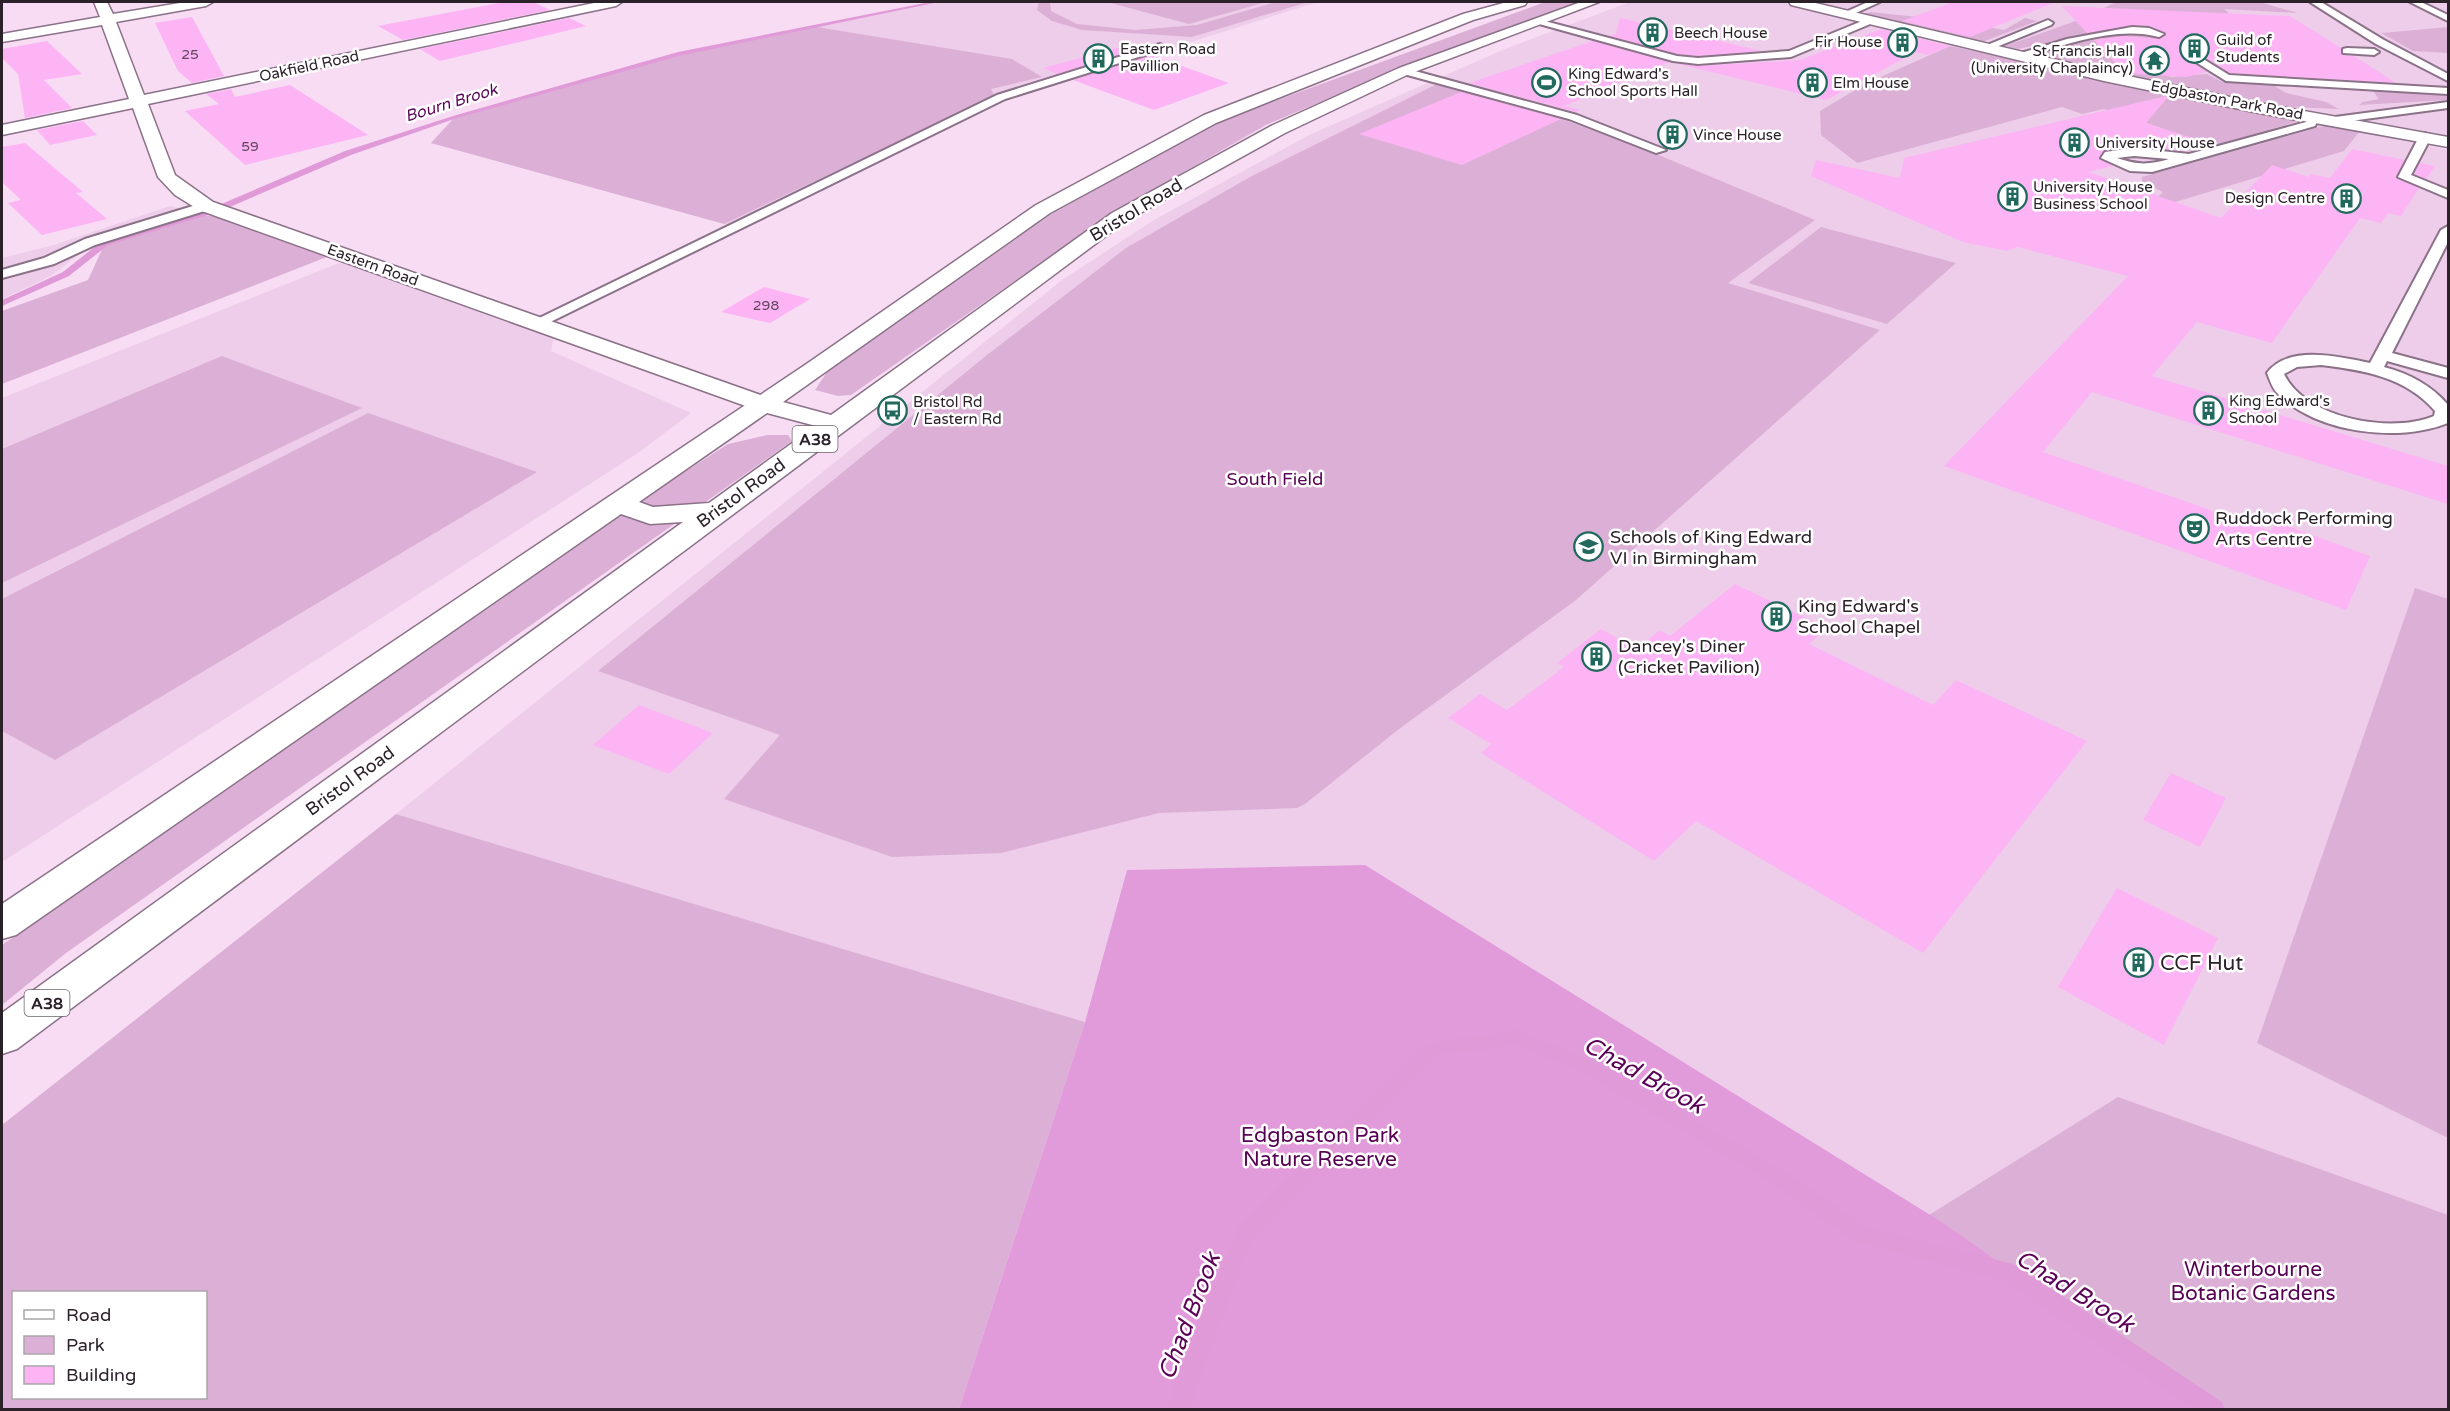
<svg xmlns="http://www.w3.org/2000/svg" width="2450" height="1411" font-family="'Varela Round',sans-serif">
	<rect width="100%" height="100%" fill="#f7dcf4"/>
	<g fill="#eecdea">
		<polygon points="936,2 1318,2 1003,101 740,228 431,143 455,117 539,92 678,54"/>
		<polygon points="1630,2 2448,2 2448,137 2420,131 2396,139 2448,150 2448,1409 2214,1409 2007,1263 1127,870 1085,1022 396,814 1062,280 1154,220 1309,135 1505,49"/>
		<polygon points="170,206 201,213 91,245 51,276 2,299 2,258 54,245"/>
		<polygon points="354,257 555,330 551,351 691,413 638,453 2,862 2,398"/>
	</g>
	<g fill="#dcb0d6" fill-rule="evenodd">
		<polygon points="1039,2 1050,2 1051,11 1077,24 1136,30 1197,25 1275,2 1308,2 1192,37 1082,30 1052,21 1037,10"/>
		<polygon points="1107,2 1266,2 1189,24"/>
		<polygon points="1545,2 1580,2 1403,67 1266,125 1114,212 851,395 838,396 815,390 827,372 1053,213 1223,120"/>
		<polygon points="2116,2 2259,2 2298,13 2224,9 2246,27 2129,21 2106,27 2111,31 2017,49 2005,46 2084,18"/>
		<polygon points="1871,12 1954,21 2004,30 2025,18 2037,21 1982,42 1971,42 1861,14"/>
		<polygon points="811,26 1012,59 1042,77 991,89 995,96 724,224 431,143 455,117 678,54"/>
		<polygon points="2448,27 2448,53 2413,51 2381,33"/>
		<polygon points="2125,34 2153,36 2162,42 2096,47 2099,51 2113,52 2171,77 2207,74 2222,82 2272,84 2286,93 2326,102 2339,109 2290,107 2229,97 2032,53 2055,47"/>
		<polygon points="1950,46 2299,121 2196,151 2166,148 2134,133 2181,148 2203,142 2104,109 2082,114 2062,107 1857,163 1821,135 1820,111 1865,84"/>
		<polygon points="1437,84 1567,121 1654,153 1815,220 1728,283 1880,330 1576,600 1399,729 1305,804 1297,808 1159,813 1001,853 892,857 724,799 780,735 598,671 987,355 1126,248 1250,177"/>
		<polygon points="2372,90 2448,94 2448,100 2359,105 2363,102 2379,99"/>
		<polygon points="2327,125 2359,132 2344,151 2172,203 2157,198 2163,192 2142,182 2142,177"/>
		<polygon points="202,215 219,217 337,253 2,384 2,311 88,280 105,243"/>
		<polygon points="1821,227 1956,263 1887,324 1748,283"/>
		<polygon points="222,356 362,408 2,583 2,449"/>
		<polygon points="368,413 537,472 55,760 2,731 2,599"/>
		<polygon points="767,435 788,435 792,441 66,953 2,1005 2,945 590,533 728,444"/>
		<polygon points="2415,588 2448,599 2448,1138 2257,1043"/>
		<path d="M396,814L1085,1022L959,1409L2,1410V1125ZM14,1292H206V1398H14Z"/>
		<polygon points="2118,1097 2448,1215 2448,1409 2216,1409 1929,1215"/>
	</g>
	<polygon fill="#e29bda" points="1365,865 1940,1221 2210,1409 959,1409 1085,1022 1127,870"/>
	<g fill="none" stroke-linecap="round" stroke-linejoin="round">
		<g fill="#e09ad8" fill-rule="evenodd">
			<polygon points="930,2 939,2 679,56 457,118 351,155 218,212 108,245 69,276 2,306 2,300 63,272 102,241 212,208 345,151 453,116 678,52"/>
			<polygon points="1520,1030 1602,1067 1785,1171 1865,1226 2016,1265 2222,1402 2225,1410 2194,1410 2004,1281 1853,1241 1771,1183 1590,1077 1519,1045 1438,1055 1252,1239 1188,1410 1166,1410 1238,1226 1427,1043"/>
		</g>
	</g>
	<g fill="#fcb4f4">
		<polygon points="504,2 533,2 550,10 403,40 378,26"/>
		<polygon points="1953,2 2055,2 1970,37 1902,21"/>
		<polygon points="2062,6 2290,16 2341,48 2341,55 2354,56 2396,83 2230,73 2188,47 2181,50 2181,55 2207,72 2186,77 2125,73 2094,40 2124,36 2159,39 2166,33 2150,26 2132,25 2087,33"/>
		<polygon points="192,17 224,76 192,83 178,71 155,23"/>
		<polygon points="569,18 586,26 440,61 420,49"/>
		<polygon points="1620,18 1720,41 1761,51 1698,56 1677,54 1609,36 1616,34"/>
		<polygon points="1881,29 1950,46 1928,55 1916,52 1826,100 1674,63 1698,66 1800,60"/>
		<polygon points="47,41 82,74 44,80 72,108 25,118 18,74 2,58 2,49"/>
		<polygon points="1593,41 1669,62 1564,106 1581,110 1576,112 1469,83"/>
		<polygon points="1124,46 1135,50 1057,74 1043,68"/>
		<polygon points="1151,55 1229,83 1154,110 1073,80"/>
		<polygon points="290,85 368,135 245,165 185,111 219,104 206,94 231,89 235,97"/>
		<polygon points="1461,92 1561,119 1462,165 1359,134"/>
		<polygon points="2166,96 2168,97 2146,123 2204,142 2173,150 2134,146 2105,150 2099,159 2113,166 2089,172 2221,218 2272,165 2309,177 2311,174 2330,178 2352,149 2405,160 2396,178 2419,188 2401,216 2388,213 2381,223 2360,218 2272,343 2197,322 2152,376 2448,466 2448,504 2092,392 2043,452 2271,531 2276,522 2370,556 2346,610 1944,466 2128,276 2018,247 2007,251 1963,242 1811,176 1816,160 1900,178 1904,158"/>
		<polygon points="83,121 97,135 50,145 37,130"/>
		<polygon points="25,143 83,192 76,193 107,219 42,235 8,203 21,200 2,182 2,147"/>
		<polygon points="2420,163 2435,166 2426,179 2414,174"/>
		<polygon points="764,287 810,299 770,323 721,312"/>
		<polygon points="1735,584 1827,628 1809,644 1933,705 1956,680 2087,741 1923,953 1696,821 1654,861 1481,753 1491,744 1448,718 1480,694 1507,710 1564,667 1557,663 1601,629 1637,649 1660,630 1670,636"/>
		<polygon points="639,705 713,733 669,774 593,745"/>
		<polygon points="2171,773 2226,798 2200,847 2143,820"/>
		<polygon points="2117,888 2218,938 2164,1045 2058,987"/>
	</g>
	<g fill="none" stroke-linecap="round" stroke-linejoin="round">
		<defs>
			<g id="service">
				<polygon points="1868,2 1880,2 1849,16 1841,14"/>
				<polygon points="2310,2 2321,2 2384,40 2448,74 2448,81 2376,44"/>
				<polygon points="2410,2 2421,2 2448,15 2448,21"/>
				<polygon points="1872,17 1877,20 1875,22 1791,57 1698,64 1673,61 1532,22 1537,19 1677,56 1698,58 1789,51"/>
				<polygon points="2048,20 2053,23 2051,25 1989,50 1980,48"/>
				<path d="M2132,27L2149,28L2164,34L2159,37C2113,25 2060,47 2016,59L2011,56L2067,39Z"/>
				<polygon points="1160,44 1165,47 1164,49 1005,99 540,327 535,329 527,324 997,95"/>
				<polygon points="2347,48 2374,49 2379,52 2374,55 2343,53 2343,49"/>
				<polygon points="2187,49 2229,75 2448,88 2448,94 2226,81 2183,54 2182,52"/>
				<polygon points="1404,68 1577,115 1666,150 1656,153 1569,119 1400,73 1400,69"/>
				<polygon points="2448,102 2448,108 2335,123 2329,120 2335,117"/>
				<path d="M2310,114L2320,116L2315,126L2152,172L2130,171L2101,158L2105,152L2134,148L2189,154L2306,122ZM2134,156L2169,159C2149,165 2137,165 2117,158Z"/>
				<polygon points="2425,133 2431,137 2411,175 2448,190 2448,198 2398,177 2419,137"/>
				<polygon points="206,202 211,203 211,209 95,245 54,264 2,278 2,270 44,258 85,239"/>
				<path d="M2448,226V242L2392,353L2448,368V378L2387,361L2384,367C2410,374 2431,385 2448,405V423C2399,443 2316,433 2278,394C2272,388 2270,380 2267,373C2288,344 2340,357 2370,363L2441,230ZM2321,365C2363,370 2406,377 2435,411L2434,416C2392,434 2305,419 2284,374L2297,367Z"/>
			</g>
			<polygon id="minor" points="94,2 107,2 113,14 186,2 213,2 206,6 116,22 144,95 599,2 622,2 616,6 148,104 175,175 213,202 772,399 775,404 772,409 763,411 754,409 199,210 175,195 158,177 133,108 2,135 2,125 129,99 102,25 2,42 2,34 100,17"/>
			<polygon id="tertiary" points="1789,2 1811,2 2104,71 2259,103 2448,137 2448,147 2259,113 2104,81 1791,5"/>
			<path id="trunk" d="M1507,2H1527L1525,5L1473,20L1216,123L1050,213L783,402L831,415L1112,213L1273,125L1399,68L1581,2H1599L1409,74L1285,133L1126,221L17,1049L2,1054V1013L683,522L650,524L621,514L16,935L2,939V904L805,365L1036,205L1204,115L1463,14ZM767,413L816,426L709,503L653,507L639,502Z"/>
		</defs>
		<use href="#service" stroke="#8b7288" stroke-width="4"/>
		<use href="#minor" stroke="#8b7288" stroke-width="3"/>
		<use href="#tertiary" stroke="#8b7288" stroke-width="3"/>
		<use href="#trunk" stroke="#8b7288" stroke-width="3"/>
		<use href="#service" fill="#fff" fill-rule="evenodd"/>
		<use href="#minor" fill="#fff" fill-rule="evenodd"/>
		<use href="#tertiary" fill="#fff" fill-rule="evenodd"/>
		<use href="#trunk" fill="#fff" fill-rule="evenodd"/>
	</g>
	<defs>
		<symbol id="building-ring" viewBox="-11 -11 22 22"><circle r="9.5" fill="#fff" stroke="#21685d" stroke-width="1.5"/><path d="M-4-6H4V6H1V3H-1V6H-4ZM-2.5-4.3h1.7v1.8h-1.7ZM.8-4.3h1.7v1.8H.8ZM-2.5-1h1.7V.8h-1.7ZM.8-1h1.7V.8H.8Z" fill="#21685d"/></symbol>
		<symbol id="temple-ring" viewBox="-11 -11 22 22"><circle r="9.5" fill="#fff" stroke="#21685d" stroke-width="1.5"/><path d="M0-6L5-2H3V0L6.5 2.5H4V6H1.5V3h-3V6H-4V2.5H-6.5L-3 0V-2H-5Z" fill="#21685d"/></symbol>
		<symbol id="stadium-ring" viewBox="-11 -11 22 22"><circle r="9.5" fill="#fff" stroke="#21685d" stroke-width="1.5"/><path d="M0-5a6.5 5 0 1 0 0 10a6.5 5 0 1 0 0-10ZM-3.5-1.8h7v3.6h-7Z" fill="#21685d"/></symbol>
		<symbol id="bus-ring" viewBox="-11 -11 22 22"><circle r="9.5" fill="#fff" stroke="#21685d" stroke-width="1.5"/><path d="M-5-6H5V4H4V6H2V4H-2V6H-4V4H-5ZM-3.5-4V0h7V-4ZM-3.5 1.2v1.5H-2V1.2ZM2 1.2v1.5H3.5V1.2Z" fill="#21685d"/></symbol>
		<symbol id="theatre-ring" viewBox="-11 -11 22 22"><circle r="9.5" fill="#fff" stroke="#21685d" stroke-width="1.5"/><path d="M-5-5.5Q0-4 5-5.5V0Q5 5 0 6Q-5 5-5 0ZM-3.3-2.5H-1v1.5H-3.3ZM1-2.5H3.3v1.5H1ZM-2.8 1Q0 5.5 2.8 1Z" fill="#21685d"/></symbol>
		<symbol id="school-ring" viewBox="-11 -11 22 22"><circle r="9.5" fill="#fff" stroke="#21685d" stroke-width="1.5"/><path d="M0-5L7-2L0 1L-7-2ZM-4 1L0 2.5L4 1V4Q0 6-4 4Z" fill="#21685d"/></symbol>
	</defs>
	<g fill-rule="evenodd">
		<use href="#building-ring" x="1636" y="16" width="33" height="33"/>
		<use href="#building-ring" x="1886" y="26" width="33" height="33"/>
		<use href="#building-ring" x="2178" y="32" width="33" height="33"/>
		<use href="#building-ring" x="1082" y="42" width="33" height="33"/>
		<use href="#temple-ring" x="2138" y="44" width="33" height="33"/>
		<use href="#stadium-ring" x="1530" y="66" width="33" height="33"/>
		<use href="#building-ring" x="1796" y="66" width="33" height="33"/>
		<use href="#building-ring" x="1656" y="118" width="33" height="33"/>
		<use href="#building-ring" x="2058" y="126" width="33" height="33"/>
		<use href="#building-ring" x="1996" y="180" width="33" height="33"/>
		<use href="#building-ring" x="2330" y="182" width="33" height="33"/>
		<use href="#building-ring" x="2192" y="394" width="33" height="33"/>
		<use href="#bus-ring" x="876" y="394" width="33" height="33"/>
		<use href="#theatre-ring" x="2178" y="512" width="33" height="33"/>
		<use href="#school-ring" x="1572" y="530" width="33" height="33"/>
		<use href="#building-ring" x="1760" y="600" width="33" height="33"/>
		<use href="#building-ring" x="1580" y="640" width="33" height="33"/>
		<use href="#building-ring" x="2122" y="946" width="33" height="33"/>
	</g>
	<g text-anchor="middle" stroke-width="5" stroke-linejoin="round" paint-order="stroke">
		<g font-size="14" fill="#5f465c">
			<text x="190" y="59">25</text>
			<text x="250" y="151">59</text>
			<text x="766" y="310">298</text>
		</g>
		<g font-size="15" fill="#2b2129" stroke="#fff" text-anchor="start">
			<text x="1674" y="38">Beech House</text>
			<text x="2216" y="45">Guild of<tspan x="2216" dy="17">Students</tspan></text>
			<text x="1882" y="47" text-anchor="end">Fir House</text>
			<text x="1120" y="54">Eastern Road<tspan x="1120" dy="17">Pavillion</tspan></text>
			<text x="2133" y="56" text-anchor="end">St Francis Hall<tspan x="2133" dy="17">(University Chaplaincy)</tspan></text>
			<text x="1568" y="79">King Edward's<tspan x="1568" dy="17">School Sports Hall</tspan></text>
			<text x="1833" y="88">Elm House</text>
			<text x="1693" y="140">Vince House</text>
			<text x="2095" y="148">University House</text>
			<text x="2033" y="192">University House<tspan x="2033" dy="17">Business School</tspan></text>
			<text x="2325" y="203" text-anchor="end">Design Centre</text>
			<text x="2229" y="406">King Edward's<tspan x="2229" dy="17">School</tspan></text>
			<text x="913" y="407">Bristol Rd<tspan x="913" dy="17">/ Eastern Rd</tspan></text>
		</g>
		<g font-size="15" fill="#2b2129" stroke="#fff">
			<text transform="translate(309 66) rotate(-12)" y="5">Oakfield Road</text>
			<text transform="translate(2227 100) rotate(11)" y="5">Edgbaston Park Road</text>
			<text transform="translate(373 265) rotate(20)" y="5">Eastern Road</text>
		</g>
		<g font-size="16" font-style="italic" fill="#5b0257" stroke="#fff">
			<text transform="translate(451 102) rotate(-17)" y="6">Bourn Brook</text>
		</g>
		<g fill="#fff" stroke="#6b6469" stroke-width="1.5">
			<rect x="792.5" y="426" width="45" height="26" rx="4.5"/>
			<rect x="24.5" y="990" width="45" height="26" rx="4.5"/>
		</g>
		<g font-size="16" font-weight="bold" fill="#2b2129">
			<text x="815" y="445">A38</text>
			<text x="47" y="1009">A38</text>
		</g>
		<g font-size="18" fill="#2b2129" stroke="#fff">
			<text transform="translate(1136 210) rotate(-31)" y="6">Bristol Road</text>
			<text transform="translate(741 493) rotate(-36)" y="6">Bristol Road</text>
			<text transform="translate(350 781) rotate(-36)" y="6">Bristol Road</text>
		</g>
		<g font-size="18" fill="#580054" stroke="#fff">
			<text x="1275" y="485">South Field</text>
		</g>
		<g font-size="18" fill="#2b2129" stroke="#fff" text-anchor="start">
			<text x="2215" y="524">Ruddock Performing<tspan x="2215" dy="21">Arts Centre</tspan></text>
			<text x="1610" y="543">Schools of King Edward<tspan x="1610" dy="21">VI in Birmingham</tspan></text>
			<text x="1798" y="612">King Edward's<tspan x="1798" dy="21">School Chapel</tspan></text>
			<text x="1618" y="652">Dancey's Diner<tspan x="1618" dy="21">(Cricket Pavilion)</tspan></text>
		</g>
		<g font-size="21" fill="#2b2129" stroke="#fff" text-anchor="start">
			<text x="2160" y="970">CCF Hut</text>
		</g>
		<g font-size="21" fill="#580054" stroke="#fff">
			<text x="1320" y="1142">Edgbaston Park<tspan x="1320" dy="24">Nature Reserve</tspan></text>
			<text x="2253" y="1276">Winterbourne<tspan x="2253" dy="24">Botanic Gardens</tspan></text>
		</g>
		<g font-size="24" font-style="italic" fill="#5b0257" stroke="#fff">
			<text transform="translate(1644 1075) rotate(29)" y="8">Chad Brook</text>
			<text transform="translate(2075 1291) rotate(32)" y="8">Chad Brook</text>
			<text transform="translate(1189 1316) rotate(-69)" y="8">Chad Brook</text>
		</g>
	</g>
	<rect width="2450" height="1411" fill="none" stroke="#2b2129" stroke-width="6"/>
	<rect x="12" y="1291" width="195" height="108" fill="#ffffff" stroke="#aaa6a9" stroke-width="1.5"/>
	<rect x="24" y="1310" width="30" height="9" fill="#ffffff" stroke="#aaa6a9" stroke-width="1.5"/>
	<text x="66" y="1321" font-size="18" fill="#2b2129">Road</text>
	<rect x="24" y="1336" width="30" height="18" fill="#dcb0d6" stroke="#aaa6a9" stroke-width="1.5"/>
	<text x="66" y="1351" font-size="18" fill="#2b2129">Park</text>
	<rect x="24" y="1366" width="30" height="18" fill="#fcb4f4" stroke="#aaa6a9" stroke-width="1.5"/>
	<text x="66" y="1381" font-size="18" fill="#2b2129">Building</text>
</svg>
